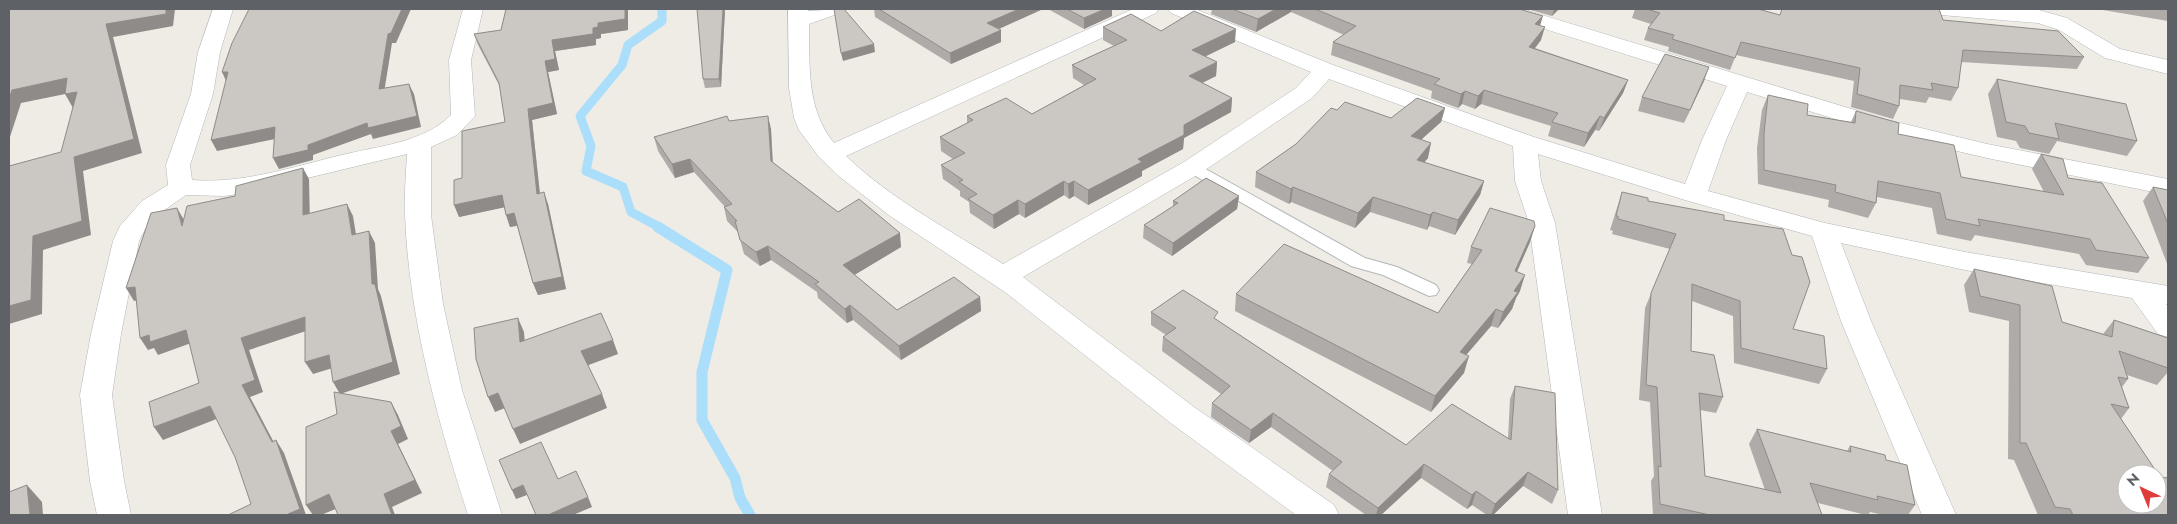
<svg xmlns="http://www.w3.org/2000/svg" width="2177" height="524" font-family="Jost,sans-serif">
	<rect width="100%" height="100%" fill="#efece6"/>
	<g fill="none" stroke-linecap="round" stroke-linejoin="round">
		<polyline stroke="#abdefa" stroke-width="9" points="661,228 631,212 623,187 586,171 591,146 580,116 622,65 628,45 662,21 662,9"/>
		<polyline stroke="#abdefa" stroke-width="11" points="658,227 727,270 702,372 702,420 735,478 740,498 750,515"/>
		<defs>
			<polygon id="lane" points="1193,162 1365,258 1397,267 1436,285 1439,290 1436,295 1429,296 1383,275 1351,266 1187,171 1185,167 1187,163"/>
			<g id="street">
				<path d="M213,9H233L220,52L213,94L190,165L192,180C243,184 292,167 342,155C378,146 423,143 451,115L449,60L463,9H483L471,60L475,116L457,135L431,147V215L443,304L462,390L502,515H468C437,418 409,318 405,215C404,195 406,174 407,154L245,193L224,196L186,195L160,213L145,229L139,241L121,334L112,395L124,481L131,515H97L90,481L80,395L91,334L113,241L120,226L142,201L168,185L166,165L191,94L198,52Z"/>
				<path d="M788,9H808V11L843,9L840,13L809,24C810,68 806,108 834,143L1133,9H1159L1156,13L846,156C892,200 950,230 1003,264L1184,162L1296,88L1311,72L1171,13L1168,9H1195L1333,65L1534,137L1685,184L1702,140L1727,86L1494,13L1491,9H1522L1888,120L1987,144L2168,179V195L1987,158L1881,133L1747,92L1726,140L1708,191L1825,223L1965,252L2168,286V304H2166L2168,307V337L2158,334L2132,298L1965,270L1841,243L1871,321L1956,515H1922L1841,321L1812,236L1685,200L1538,154L1541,181L1555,223L1602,515H1568L1529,223L1515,181L1513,146L1329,79L1312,98L1202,172L1023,277L1194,407L1334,505L1339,515H1296L1172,424L1005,292L890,216L840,177L819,157L799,130L794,118L789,88Z"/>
				<polygon points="1931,9 2039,10 2067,18 2120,49 2168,60 2168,74 2105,58 2059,30 2038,23 1941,15 1934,13"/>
			</g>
		</defs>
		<use href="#lane" stroke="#b3b7ba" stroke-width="2"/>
		<use href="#street" stroke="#b3b7ba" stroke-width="1"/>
		<use href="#lane" fill="#fff" fill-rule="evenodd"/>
		<use href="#street" fill="#fff" fill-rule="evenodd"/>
	</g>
	<g fill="#afaba8">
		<polygon points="506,9 628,9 628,30 601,34 601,38 596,39 596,45 555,51 559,70 548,72 557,114 532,120 540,193 548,204 566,289 538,295 533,283 517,226 510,227 504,207 459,217 462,178 505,122 500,87 478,45 474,34 501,30"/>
		<polygon points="725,9 721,87 705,88 703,79"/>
		<polygon points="874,9 1043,9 998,29 1001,30 1001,42 951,64 875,17"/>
		<polygon points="1048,9 1112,9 1112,16 1084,29"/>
		<polygon points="1212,9 1519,9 1540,26 1541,40 1535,48 1628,80 1623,93 1599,131 1595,130 1584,147 1548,136 1551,126 1481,104 1475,109 1462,104 1458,108 1431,98 1432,91 1331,55 1333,42 1344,35 1291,12 1256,32 1211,14"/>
		<polygon points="1527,9 1559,9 1552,16"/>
		<polygon points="1635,9 1758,9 1779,15 1943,20 2084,57 2077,69 1961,62 1958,88 1951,101 1929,97 1926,103 1900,99 1899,106 1893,119 1851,107 1854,81 1736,55 1730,70 1668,51 1669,47 1644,40 1648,28 1651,24 1632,18"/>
		<polygon points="2097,9 2168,9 2168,21"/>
		<polygon points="1103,27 1161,31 1235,42 1205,56 1217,62 1216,76 1202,83 1232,98 1231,112 1184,138 1183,149 1142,171 1142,176 1088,205 1074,196 1069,199 1064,195 1025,218 1019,214 994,229 970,213 969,202 960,196 960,191 943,179 941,165 953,159 941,151 940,137 967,123 967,116 1032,114 1084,85 1073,78 1072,65 1114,46 1103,40"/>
		<polygon points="1997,79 2137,141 2127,156 2057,141 2049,154 2020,148 2016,141 1997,137 1988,94"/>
		<polygon points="1704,81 1684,123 1638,111 1642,97"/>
		<polygon points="1768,95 1807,115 1851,122 1856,111 1898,134 1961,177 2044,192 2032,169 2041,154 2068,178 2149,258 2138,273 2086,265 2079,254 1975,235 1971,241 1937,234 1932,208 1877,197 1876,203 1868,218 1828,207 1829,200 1758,184 1757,148 1762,110"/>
		<polygon points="1445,108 1441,122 1421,140 1428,158 1424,162 1484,181 1480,195 1455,235 1429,226 1427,230 1370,212 1355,228 1291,202 1289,204 1255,187 1256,172 1296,144 1337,110 1391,118"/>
		<polygon points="729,121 771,129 773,163 838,212 901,247 854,275 897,310 980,297 981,311 901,360 853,320 847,323 818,298 817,292 771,260 760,266 744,254 738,232 727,221 724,207 725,207 694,172 675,178 658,151 654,137"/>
		<polygon points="2153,187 2168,190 2168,266 2143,201"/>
		<polygon points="1622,192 1648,201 1724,220 1793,329 1827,369 1819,384 1734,363 1733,316 1692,301 1691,351 1723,397 1716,413 1700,410 1705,476 1765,490 1749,444 1757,429 1847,451 1850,446 1886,460 1915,505 1908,515 1884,515 1870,512 1868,515 1866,515 1818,503 1822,515 1653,515 1651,481 1654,476 1650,402 1639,400 1645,308 1670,249 1612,234 1613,231 1610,230"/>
		<polygon points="1239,196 1237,209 1172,256 1143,238 1144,225 1173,207 1173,201"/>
		<polygon points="1535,226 1530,242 1517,272 1520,291 1516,298 1512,309 1498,328 1491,326 1466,355 1464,373 1431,412 1235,311 1236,294 1438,313 1472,264 1467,263 1471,247"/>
		<polygon points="1974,269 2062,322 2103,334 2114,320 2168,338 2168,372 2157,385 2127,375 2128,379 2122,387 2129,408 2121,419 2160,477 2168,515 2038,515 2014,460 2008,459 2009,321 1969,312 1964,285"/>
		<polygon points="1151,312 1217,320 1406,445 1508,438 1510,399 1515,386 1558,490 1552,504 1523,486 1493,515 1487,515 1472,505 1467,509 1421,478 1381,515 1366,515 1326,487 1329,474 1333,471 1271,427 1249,443 1211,417 1212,403 1221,394 1162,351 1163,337 1166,335 1151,325"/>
	</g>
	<g fill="#8e8b88">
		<polygon points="166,9 175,9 173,26 113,37 142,153 83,171 91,235 43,250 42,314 9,324 9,306 106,24"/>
		<polygon points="402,9 411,9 396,43 392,43 383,99 379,89 388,34"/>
		<polygon points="625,9 628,9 628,30 601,34 601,38 596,39 596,45 555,51 559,70 548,72 557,114 532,120 541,206 537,194 528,109 552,40 593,28 598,23"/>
		<polygon points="723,9 725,9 721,87 719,79"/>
		<polygon points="1019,9 1043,9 988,34 987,23"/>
		<polygon points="1105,9 1112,9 1112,16 1084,29 1084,18"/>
		<polygon points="1276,9 1292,9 1291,12 1256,32 1258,19"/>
		<polygon points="1554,9 1559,9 1552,16"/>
		<polygon points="1543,16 1539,29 1535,24"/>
		<polygon points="1545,27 1541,40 1526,60 1529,47"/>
		<polygon points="1236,29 1235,42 1192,63 1192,50"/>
		<polygon points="1001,30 1001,42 951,64 950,53"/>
		<polygon points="874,44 875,52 843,61 841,53"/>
		<polygon points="1217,62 1216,76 1188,90 1189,76"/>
		<polygon points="1709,67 1704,81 1684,123 1690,110"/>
		<polygon points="222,72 228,72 227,83"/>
		<polygon points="67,78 75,92 21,103 9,140 9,99 12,90"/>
		<polygon points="1628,80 1623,93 1599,131 1604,118"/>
		<polygon points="409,84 414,94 421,127 373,139 371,134 313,155 313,160 279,169 273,158"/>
		<polygon points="1484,90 1481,104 1475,109 1478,96"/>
		<polygon points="1465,91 1462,104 1458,108 1461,94"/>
		<polygon points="77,92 73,108 65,94"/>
		<polygon points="1232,98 1231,112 1184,138 1183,149 1142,171 1142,176 1088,205 1088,190 1138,159 1184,125"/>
		<polygon points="1445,108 1441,122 1408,151 1411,136"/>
		<polygon points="768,116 771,129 773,175 771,161"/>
		<polygon points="1600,116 1595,130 1584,147 1588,133"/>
		<polygon points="275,127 280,138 217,151 211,140"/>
		<polygon points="1431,143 1428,158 1414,174 1417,160"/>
		<polygon points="690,159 694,172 675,178 672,164"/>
		<polygon points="303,168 309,179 310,227 303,215"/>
		<polygon points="1064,181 1064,195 1025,218 1025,204"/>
		<polygon points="1074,181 1074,196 1069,199 1068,184"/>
		<polygon points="1484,181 1480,195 1455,235 1458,220"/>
		<polygon points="1293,187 1291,202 1289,204 1291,189"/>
		<polygon points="544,192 548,204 566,289 538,295 533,283"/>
		<polygon points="502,195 506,207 459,217 454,205"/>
		<polygon points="1239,196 1237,209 1172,256 1173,243"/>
		<polygon points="1373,197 1370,212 1355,228 1358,213"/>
		<polygon points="1018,200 1019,214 994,229 993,215"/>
		<polygon points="347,204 353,216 358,247 352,235"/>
		<polygon points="177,208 184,220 182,226"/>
		<polygon points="1433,212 1429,226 1427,230 1430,215"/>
		<polygon points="514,213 519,225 510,227 506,215"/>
		<polygon points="1535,226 1530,242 1510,287 1515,271"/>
		<polygon points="369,231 375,243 378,289 381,296 400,374 340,394 333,382 372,284"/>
		<polygon points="900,233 901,247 846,280 843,265"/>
		<polygon points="768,246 771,260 760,266 756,252"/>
		<polygon points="1525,275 1520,291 1516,298 1512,309 1498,328 1503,312 1514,291"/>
		<polygon points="135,287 143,299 134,301 126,288"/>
		<polygon points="980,297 981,311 901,360 899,346"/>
		<polygon points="850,305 853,320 847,323 845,309"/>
		<polygon points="1496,309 1491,326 1455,368 1460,352"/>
		<polygon points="305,317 312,329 249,350 263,392 250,397 280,454 272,442 242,385 241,338"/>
		<polygon points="518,318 524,332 526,357 520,342"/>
		<polygon points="186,330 194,342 158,355 154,348 148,350 140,338 149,335"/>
		<polygon points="613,340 618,354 586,366 581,351"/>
		<polygon points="329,355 336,367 313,374 305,362"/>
		<polygon points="1469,356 1464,373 1431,412 1435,396"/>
		<polygon points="498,393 505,408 495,412 488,397"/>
		<polygon points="602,394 607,408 520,444 513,429"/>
		<polygon points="391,402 398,415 408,439 398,444 422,493 392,507 395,515 392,515 384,494 391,431"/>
		<polygon points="210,406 219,418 163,440 154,427"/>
		<polygon points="1273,413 1271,427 1249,443 1251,430"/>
		<polygon points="276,440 284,453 306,515 289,515"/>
		<polygon points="1424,464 1421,478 1381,515 1376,515 1378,508"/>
		<polygon points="1528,472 1523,486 1493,515 1491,515 1495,504"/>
		<polygon points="27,485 42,502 43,515 30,515"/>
		<polygon points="523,485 527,495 516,499 512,490"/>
		<polygon points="1476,491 1472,505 1467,509 1472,495"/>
		<polygon points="329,494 338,508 321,515 313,515 306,505"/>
		<polygon points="588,497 592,507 573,515 548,515"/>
	</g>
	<g fill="#cbc7c3" stroke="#8e8b88" fill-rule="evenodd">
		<polygon points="9,9 166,9 166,14 106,24 134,139 74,157 82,221 33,236 31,300 9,306 9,166 61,152 77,92 65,94 67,78 12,90 9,99"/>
		<polygon points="249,9 402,9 391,33 388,34 379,89 409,84 417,116 368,128 367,123 308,145 308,150 273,158 275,127 211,140 228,72 222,72 232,43"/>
		<polygon points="506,9 625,9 625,19 598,23 598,27 593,28 593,34 552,40 555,59 545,61 553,103 528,109 537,194 544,192 562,277 533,283 514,213 506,215 502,195 454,205 454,180 462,178 462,131 505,122 499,83 474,34 501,30"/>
		<polygon points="697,9 723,9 719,79 703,79"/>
		<polygon points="834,9 844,9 874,44 841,53"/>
		<polygon points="879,9 1019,9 987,23 1001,30 950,53"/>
		<polygon points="1067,9 1105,9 1084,18"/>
		<polygon points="1232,9 1276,9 1258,19"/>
		<polygon points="1315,9 1519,9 1543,16 1535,24 1545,27 1529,47 1628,80 1604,118 1600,116 1588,133 1552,122 1558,113 1484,90 1478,96 1465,91 1461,94 1434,84 1440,79 1333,42 1356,26"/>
		<polygon points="1647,9 1758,9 1780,15 1782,9 1939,9 1943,20 2058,31 2084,57 1963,50 1958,88 1931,83 1933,90 1900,85 1899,106 1857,94 1860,68 1741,42 1735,58 1672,39 1674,35 1648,28 1660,13"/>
		<polygon points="1194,11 1236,29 1192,50 1217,62 1189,76 1232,98 1184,125 1184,135 1138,159 1142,162 1088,190 1074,181 1068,184 1064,181 1025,204 1018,200 993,215 968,199 977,194 959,182 963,180 941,165 965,153 940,137 973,120 967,116 1006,98 1032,114 1096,79 1072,65 1127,40 1103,27 1131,14 1161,31"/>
		<polygon points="1665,54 1709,67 1690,110 1642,97"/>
		<polygon points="1997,79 2126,104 2137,141 2055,123 2059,139 2029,133 2025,126 2006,122"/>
		<polygon points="1768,95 1808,104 1807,115 1855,123 1856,111 1899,123 1898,134 1954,145 1961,177 2064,195 2041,154 2063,159 2068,178 2102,183 2149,258 2096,250 2090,239 1978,219 1980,226 1946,219 1940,193 1878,181 1876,203 1835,192 1836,185 1764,170 1764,133"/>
		<polygon points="1417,98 1445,108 1411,136 1431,143 1417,160 1484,181 1458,220 1433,212 1430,215 1373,197 1358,213 1293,187 1291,189 1256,172 1296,144 1331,108 1337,110 1345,102 1391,118"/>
		<polygon points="727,116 729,121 768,116 771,161 838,212 859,199 900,233 843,265 897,310 954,277 980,297 899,346 850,305 845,309 815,284 819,282 768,246 756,252 740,240 735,221 737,221 724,207 732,204 690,159 672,164 654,137"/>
		<polygon points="303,168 303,215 347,204 352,235 369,231 372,284 375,284 393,362 333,382 329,355 305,362 305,317 241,338 255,380 242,385 272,442 276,440 300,509 288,514 289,515 228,515 251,504 235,457 210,406 154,427 149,402 199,383 186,330 150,342 149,335 140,338 135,287 126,288 151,213 177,208 182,226 187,206 235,196 236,186"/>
		<polygon points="1206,178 1239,196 1173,243 1144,225 1178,203 1173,201"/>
		<polygon points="2153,187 2168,190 2168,224"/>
		<polygon points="1622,192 1648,198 1648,201 1724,215 1724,220 1783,229 1792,255 1802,257 1810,282 1793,329 1824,336 1827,369 1741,348 1740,301 1692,284 1691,351 1714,355 1723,397 1699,393 1705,476 1781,493 1757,429 1851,452 1850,446 1885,455 1886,460 1907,465 1915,505 1877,496 1878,500 1810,483 1822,515 1710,515 1660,504 1658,466 1661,467 1657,387 1646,385 1651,293 1676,234 1618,219 1618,216 1616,216"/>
		<polygon points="1490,208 1534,221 1535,226 1515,271 1525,275 1514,291 1518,292 1503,312 1496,309 1460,352 1469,356 1435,396 1236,294 1284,244 1438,313 1482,250 1471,247"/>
		<path d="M1974,269L2052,286L2062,322L2112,337L2114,320L2168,338V368L2119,351L2128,379L2118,377L2129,408L2111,404L2160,477L2168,478V515H2073L2070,509L2055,507L2026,443H2020V305L1980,296ZM2127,474H2157V504H2127Z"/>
		<polygon points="1183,290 1218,312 1214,318 1406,445 1452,404 1511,440 1515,386 1555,393 1558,490 1528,472 1495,504 1476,491 1472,495 1424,464 1378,508 1329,474 1342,462 1273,413 1251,430 1212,403 1230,386 1163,337 1176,328 1151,312"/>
		<polygon points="601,313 613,340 581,351 602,394 513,429 498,393 488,397 476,359 474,328 518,318 520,342"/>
		<polygon points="334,392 391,402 401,426 391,431 415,480 384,494 392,515 338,515 329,494 306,505 306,427 337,414"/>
		<polygon points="541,442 558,479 576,471 588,497 548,515 536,515 523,485 512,490 499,460"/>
		<polygon points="27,485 30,515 9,515 9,492"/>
	</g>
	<rect width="2177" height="524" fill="none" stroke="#5e6266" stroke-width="20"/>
	<g transform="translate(2142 489) rotate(316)"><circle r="24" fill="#ffffff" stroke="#bfc0c2"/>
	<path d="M0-4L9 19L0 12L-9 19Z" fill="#e03c3b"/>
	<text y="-8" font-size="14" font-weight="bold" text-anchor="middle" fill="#5e6266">N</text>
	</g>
</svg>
